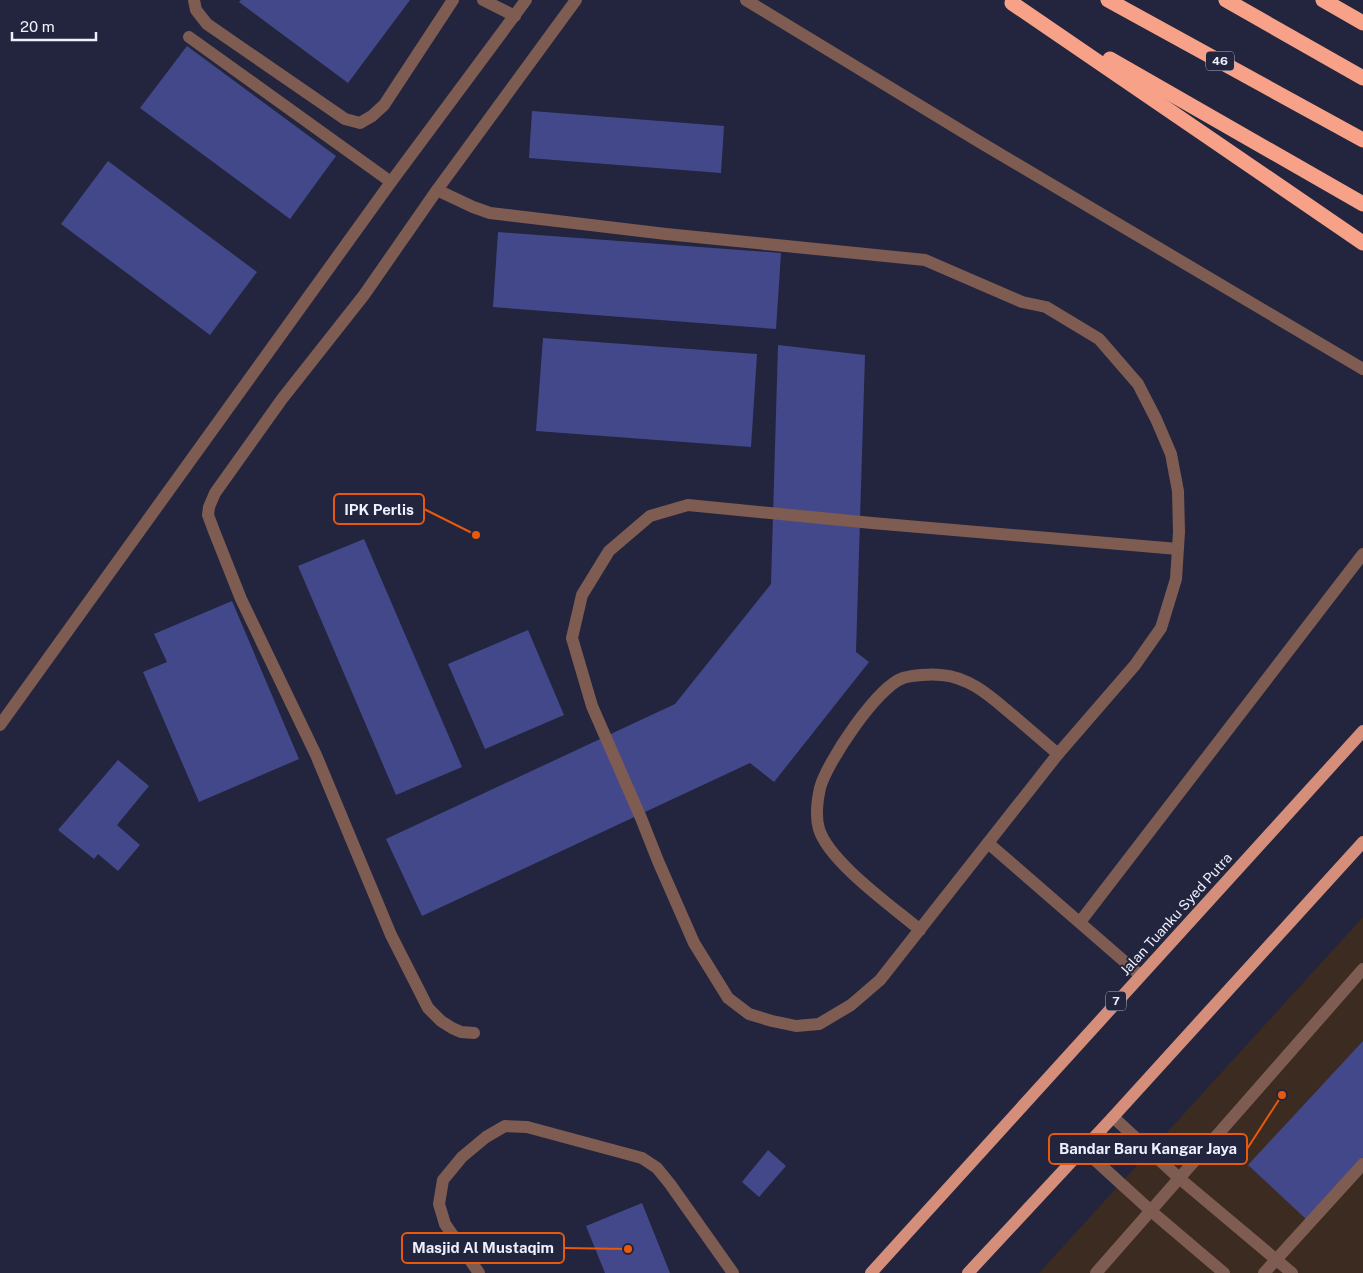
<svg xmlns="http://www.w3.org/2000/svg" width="1363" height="1273" font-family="'Public Sans',sans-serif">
	<rect width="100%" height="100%" fill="#22253d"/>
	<polygon fill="#3b2b21" points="1363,917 1363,1273 1039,1273"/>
	<g fill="#43488a">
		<polygon points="241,0 410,0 348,83 239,2"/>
		<polygon points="187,46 336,156 290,219 140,108"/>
		<polygon points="532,111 724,126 721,173 529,158"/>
		<polygon points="108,161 257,272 210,335 61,224"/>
		<polygon points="498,232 781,253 776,329 493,307"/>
		<polygon points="543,338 757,354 751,447 536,431"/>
		<polygon points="778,345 865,355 856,652 869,662 774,782 750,763 422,916 386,839 675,704 771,584"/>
		<polygon points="364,539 462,767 396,795 298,566"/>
		<polygon points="232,601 299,759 199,802 143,672 167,662 154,634"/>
		<polygon points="528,630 564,715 485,749 448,664"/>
		<polygon points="118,760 149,786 117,825 140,845 118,871 98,854 94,859 58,830"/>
		<polygon points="1363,1041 1363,1158 1306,1219 1248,1165"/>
		<polygon points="768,1150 786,1166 759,1197 742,1182"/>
		<polygon points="642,1203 670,1273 605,1273 586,1226"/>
	</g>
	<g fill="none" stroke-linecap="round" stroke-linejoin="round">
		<g stroke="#7e5c52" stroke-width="12">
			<polyline points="194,0 196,10 207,24 345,119 360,123 372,116 384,105 453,0"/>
			<polyline points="483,0 515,16"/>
			<polyline points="746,0 978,141 1363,369"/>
			<polyline points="189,37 391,182"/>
			<polyline points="437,190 473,207 490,213 666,234 925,260 1022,302 1046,307 1099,339 1138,384 1156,419 1171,454 1178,491 1179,532 1176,579 1161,628 1135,665 1058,754 880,980 851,1005 819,1024 796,1026 772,1021 749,1014 728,998 694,943 658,861 641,818 592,706 572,638 582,595 609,551 650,516 688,505 872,523 1178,549"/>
			<polyline points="0,725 391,182 526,0"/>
			<polyline points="988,843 1140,975"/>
			<polyline points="1080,922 1363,554"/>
			<path d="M920,930C893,907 829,862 819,829C815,816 817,802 820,788C827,762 877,687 903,678C913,675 931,674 941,675C971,677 993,699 1015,717C1029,729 1044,742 1058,754"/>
			<polyline points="474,1033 461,1032 452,1028 441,1021 428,1008 391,935 316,755 241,599 214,531 208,515 209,507 215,493 282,399 364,295 437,190 576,0"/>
			<polyline points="479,1273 445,1224 439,1204 443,1180 462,1157 486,1137 505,1126 527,1127 642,1158 657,1168 670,1184 733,1273"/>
			<polyline points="1096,1273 1363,969"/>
			<polyline points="1264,1273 1363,1164"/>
		</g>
		<g stroke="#7e5c52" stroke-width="12">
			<polyline points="1113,1117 1179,1178 1292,1273"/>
			<polyline points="1083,1149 1151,1211 1224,1273"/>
		</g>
		<g stroke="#d58e7a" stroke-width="12">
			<polyline points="871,1273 1363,731"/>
			<polyline points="968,1273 1113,1117 1363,842"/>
		</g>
		<g stroke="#f7a189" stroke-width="15">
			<polyline points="1108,0 1363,140"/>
			<polyline points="1226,0 1363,78"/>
			<polyline points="1323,0 1363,23"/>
			<polyline points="1012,3 1363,243"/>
			<polyline points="1110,59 1363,204"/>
		</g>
	</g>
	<g text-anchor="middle" stroke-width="4" stroke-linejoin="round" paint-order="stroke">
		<g fill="#22253d" stroke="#b1b3c4" stroke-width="1">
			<rect x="1206" y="51.5" width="28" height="19" rx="4"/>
			<rect x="1106" y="991.5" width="20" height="19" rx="4"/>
		</g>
		<g font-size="12" font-weight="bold" fill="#eef0fe">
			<text x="1220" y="65">46</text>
			<text x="1116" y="1005">7</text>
		</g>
		<g font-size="14" fill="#eef0fe" stroke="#22253d">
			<text transform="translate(1176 914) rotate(-48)" y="5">Jalan Tuanku Syed Putra</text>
		</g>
	</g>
	<path fill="none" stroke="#e8590c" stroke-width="2" d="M476 535L424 509M1282 1095L1247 1149M628 1249L564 1248"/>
	<g fill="#e8590c" stroke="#22253d" stroke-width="2">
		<circle cx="476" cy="535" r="5"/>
		<circle cx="1282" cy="1095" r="5"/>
		<circle cx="628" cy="1249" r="5"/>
	</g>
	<g fill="#22253d" stroke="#e8590c" stroke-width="2">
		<rect x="334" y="494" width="90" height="30" rx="5"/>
		<rect x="1049" y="1134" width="198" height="30" rx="5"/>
		<rect x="402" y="1233" width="162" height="30" rx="5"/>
	</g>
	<g font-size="15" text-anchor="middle" font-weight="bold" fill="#eef0fe">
		<text x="379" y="515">IPK Perlis</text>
		<text x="1148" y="1154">Bandar Baru Kangar Jaya</text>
		<text x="483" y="1253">Masjid Al Mustaqim</text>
	</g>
	<path d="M12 32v8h84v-8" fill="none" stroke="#eef0fe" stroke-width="2.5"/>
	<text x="20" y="32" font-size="15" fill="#eef0fe" stroke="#22253d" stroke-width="4" paint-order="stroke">20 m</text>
</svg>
